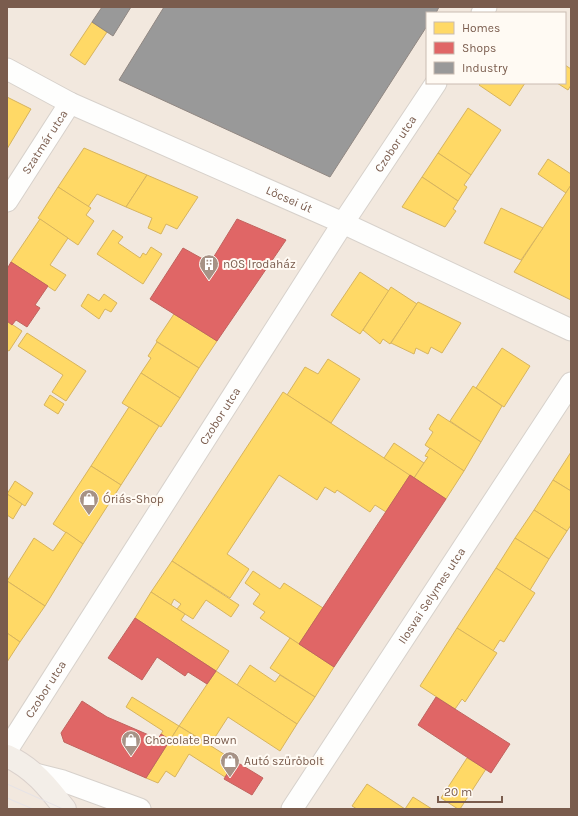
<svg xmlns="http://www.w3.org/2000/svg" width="578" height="816" font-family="Karla,sans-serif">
	<rect width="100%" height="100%" fill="#f9f5f0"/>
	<path fill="#f2e8de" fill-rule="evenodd" d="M7,7H571V809H7ZM427,13H565V83H427Z"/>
	<g fill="#ffd966" stroke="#d7b45e">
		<polygon points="92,22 107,32 85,65 70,55"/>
		<polygon points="565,65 571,69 571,85 568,90 557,83 565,83"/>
		<polygon points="481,83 525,83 510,106 479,85"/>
		<polygon points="7,97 31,109 7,149"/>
		<polygon points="468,108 501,130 471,175 438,153"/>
		<polygon points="84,148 147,175 126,207 97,194 88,207 58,187"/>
		<polygon points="438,153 471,175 464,185 467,187 458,201 422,177"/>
		<polygon points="548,159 571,174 571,185 566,193 538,174"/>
		<polygon points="147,175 198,197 177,229 166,224 161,234 148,228 152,218 126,207"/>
		<polygon points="422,177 458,201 453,209 456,211 445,227 402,207"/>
		<polygon points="571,185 571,300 514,272"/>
		<polygon points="58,187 91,208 86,215 94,221 78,245 38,218"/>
		<polygon points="501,208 543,228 521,260 484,243"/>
		<polygon points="40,219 68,238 50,265 66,275 55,291 11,262"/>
		<polygon points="113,230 123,237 118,243 140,258 143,253 146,255 151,247 162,254 143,284 97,254"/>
		<polygon points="360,272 389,291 360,334 331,315"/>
		<polygon points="391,287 417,304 390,344 383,339 380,344 363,330"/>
		<polygon points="88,294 99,301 104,294 117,303 111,312 105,309 99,319 81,306"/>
		<polygon points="418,302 461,323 442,353 431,347 428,354 416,348 414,354 391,343"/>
		<polygon points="174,314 217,341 199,368 156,341"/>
		<polygon points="7,321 22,331 9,351 7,350"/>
		<polygon points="27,333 86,371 66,401 52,392 63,375 18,346"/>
		<polygon points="157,342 199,368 180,398 141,373 151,358 148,356"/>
		<polygon points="502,348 530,366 504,407 476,388"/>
		<polygon points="328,359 360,379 331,423 287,395 305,367 318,374"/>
		<polygon points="141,373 180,398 161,427 122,403"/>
		<polygon points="473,386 502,406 481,442 450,421"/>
		<polygon points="283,392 410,475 386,512 375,505 370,512 337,490 335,493 325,487 317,500 279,475 227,554 249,569 230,598 172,561"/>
		<polygon points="50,395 64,404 58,414 44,405"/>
		<polygon points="129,407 159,426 121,485 91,466"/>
		<polygon points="438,414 481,442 464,471 425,445 433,432 429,429"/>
		<polygon points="394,443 424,463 414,478 384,458"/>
		<polygon points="430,448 464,471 446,499 414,478 428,457 425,456"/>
		<polygon points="571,452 571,491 553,480"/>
		<polygon points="91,466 121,485 83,544 53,524"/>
		<polygon points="553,480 571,491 571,525 567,531 534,510"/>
		<polygon points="15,481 33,493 25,506 7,494"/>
		<polygon points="7,494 22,504 13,519 7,515"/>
		<polygon points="534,510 567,531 549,559 515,538"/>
		<polygon points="66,532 83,544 45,606 7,581 34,538 53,551"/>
		<polygon points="515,538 549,559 530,590 496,568"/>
		<polygon points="172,561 239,605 231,617 206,600 193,619 177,609 181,604 174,599 171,605 151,592"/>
		<polygon points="496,568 535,593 504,642 500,640 493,651 457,628"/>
		<polygon points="253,571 280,589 284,583 323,608 299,644 260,618 265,612 253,604 260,594 245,583"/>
		<polygon points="7,581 45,606 20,642 7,633"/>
		<polygon points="151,592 185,614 181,620 229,651 216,671 135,618"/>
		<polygon points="457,628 497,653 465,702 462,699 455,709 420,686"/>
		<polygon points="7,633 20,642 7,662"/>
		<polygon points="290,638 334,667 315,697 270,668"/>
		<polygon points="250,665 275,682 280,675 315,697 297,724 237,685"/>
		<polygon points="216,671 297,724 280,751 228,717 210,745 179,726"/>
		<polygon points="132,697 179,726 170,740 161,734 163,731 126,707"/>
		<polygon points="179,726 235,761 225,777 189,754 175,777 166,771 158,783 146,778"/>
		<polygon points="467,758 486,769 460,809 458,809 441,798"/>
		<polygon points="367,784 405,809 413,797 432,809 357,809 352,806"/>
	</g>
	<g fill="#e06666" stroke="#c1635e">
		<polygon points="237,219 286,240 217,341 150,299 183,248 210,263"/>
		<polygon points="11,262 48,286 35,305 40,308 27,327 16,320 12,325 7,321 7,269"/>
		<polygon points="410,475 446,499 334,667 299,644"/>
		<polygon points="135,618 216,671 207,684 188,672 185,676 157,657 142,680 108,658"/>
		<polygon points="436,697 510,744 491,773 418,725"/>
		<polygon points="82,701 107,717 158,739 161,734 170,740 146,778 64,742 61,733"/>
		<polygon points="235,761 263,778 252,795 224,779"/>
	</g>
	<g fill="#999" stroke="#908782">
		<polygon points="102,7 131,7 113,36 92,22"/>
		<polygon points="164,7 439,7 436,13 427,13 427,26 330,177 119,80"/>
	</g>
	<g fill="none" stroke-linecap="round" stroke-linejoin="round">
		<defs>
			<g id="minor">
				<polyline points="482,13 486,7"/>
				<path id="s1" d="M7,69L70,103L343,223L571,330"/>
				<path id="s2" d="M7,201L70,103"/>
				<path id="s3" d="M7,750L343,223L436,83"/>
				<polyline points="35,774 63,781 140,809"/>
				<path id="s4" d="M292,809L571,383"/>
			</g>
			<path id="major" d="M7,756C33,768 48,787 65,809"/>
		</defs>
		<use href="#minor" stroke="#d7d1cb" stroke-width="23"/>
		<use href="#major" stroke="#dad1cc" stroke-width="24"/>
		<use href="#minor" stroke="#fefefd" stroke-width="21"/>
		<use href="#major" stroke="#f3eee8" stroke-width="22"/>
		<g stroke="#e6e3e7" stroke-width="1">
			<polyline points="7,784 63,809"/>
			<polyline points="7,798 33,809"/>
		</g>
	</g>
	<defs>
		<symbol id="building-pin" viewBox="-11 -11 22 30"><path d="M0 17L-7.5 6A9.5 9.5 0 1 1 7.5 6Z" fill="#a69286" stroke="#fffaf3"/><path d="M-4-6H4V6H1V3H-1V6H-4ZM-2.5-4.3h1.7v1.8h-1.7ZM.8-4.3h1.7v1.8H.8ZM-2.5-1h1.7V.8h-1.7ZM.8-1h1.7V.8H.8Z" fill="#fff"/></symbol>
		<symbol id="shop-pin" viewBox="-11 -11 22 30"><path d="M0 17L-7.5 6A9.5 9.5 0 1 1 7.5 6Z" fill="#a69286" stroke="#fffaf3"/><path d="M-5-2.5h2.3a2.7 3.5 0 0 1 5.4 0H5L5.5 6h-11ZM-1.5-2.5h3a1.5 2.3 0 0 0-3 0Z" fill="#fff"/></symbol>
	</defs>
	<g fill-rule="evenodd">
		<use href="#building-pin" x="198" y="253" width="22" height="30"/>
		<use href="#shop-pin" x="78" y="488" width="22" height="30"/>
		<use href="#shop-pin" x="120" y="729" width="22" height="30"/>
		<use href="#shop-pin" x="219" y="750" width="22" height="30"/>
	</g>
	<g text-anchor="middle" stroke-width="4" stroke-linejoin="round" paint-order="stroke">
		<g font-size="12" fill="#7a5c4d" stroke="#fffaf3">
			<text dy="4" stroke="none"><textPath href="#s2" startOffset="70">Szatmár utca</textPath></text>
			<text dy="4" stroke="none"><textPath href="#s3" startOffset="720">Czobor utca</textPath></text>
			<text dy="4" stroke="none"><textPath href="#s1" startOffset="311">Lőcsei út</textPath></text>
			<text dy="4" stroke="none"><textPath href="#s3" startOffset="396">Czobor utca</textPath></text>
			<text dy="4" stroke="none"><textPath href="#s4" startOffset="255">Ilosvai Selymes utca</textPath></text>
			<text dy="4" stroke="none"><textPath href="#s3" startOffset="72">Czobor utca</textPath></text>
		</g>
		<g font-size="12" fill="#7a5c4d" stroke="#fffaf3" text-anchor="start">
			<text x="223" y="268">nOS Irodaház</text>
			<text x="103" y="503">Óriás-Shop</text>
			<text x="145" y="744">Chocolate Brown</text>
			<text x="244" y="765">Autó szűrőbolt</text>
		</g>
	</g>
	<rect width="578" height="816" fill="none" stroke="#7a5c4d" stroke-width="16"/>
	<rect x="426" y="12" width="140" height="72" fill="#fffaf3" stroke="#cabbb1"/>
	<rect x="434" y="22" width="20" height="12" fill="#ffd966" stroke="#cabbb1"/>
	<text x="462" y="32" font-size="12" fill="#7a5c4d">Homes</text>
	<rect x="434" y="42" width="20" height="12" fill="#e06666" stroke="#cabbb1"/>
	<text x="462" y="52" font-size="12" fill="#7a5c4d">Shops</text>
	<rect x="434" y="62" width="20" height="12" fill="#999999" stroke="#cabbb1"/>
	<text x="462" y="72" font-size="12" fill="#7a5c4d">Industry</text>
	<path d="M438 796v6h64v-6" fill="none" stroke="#7a5c4d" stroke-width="2"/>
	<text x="444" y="796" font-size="12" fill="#7a5c4d" stroke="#fffaf3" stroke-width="3" paint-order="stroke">20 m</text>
</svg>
